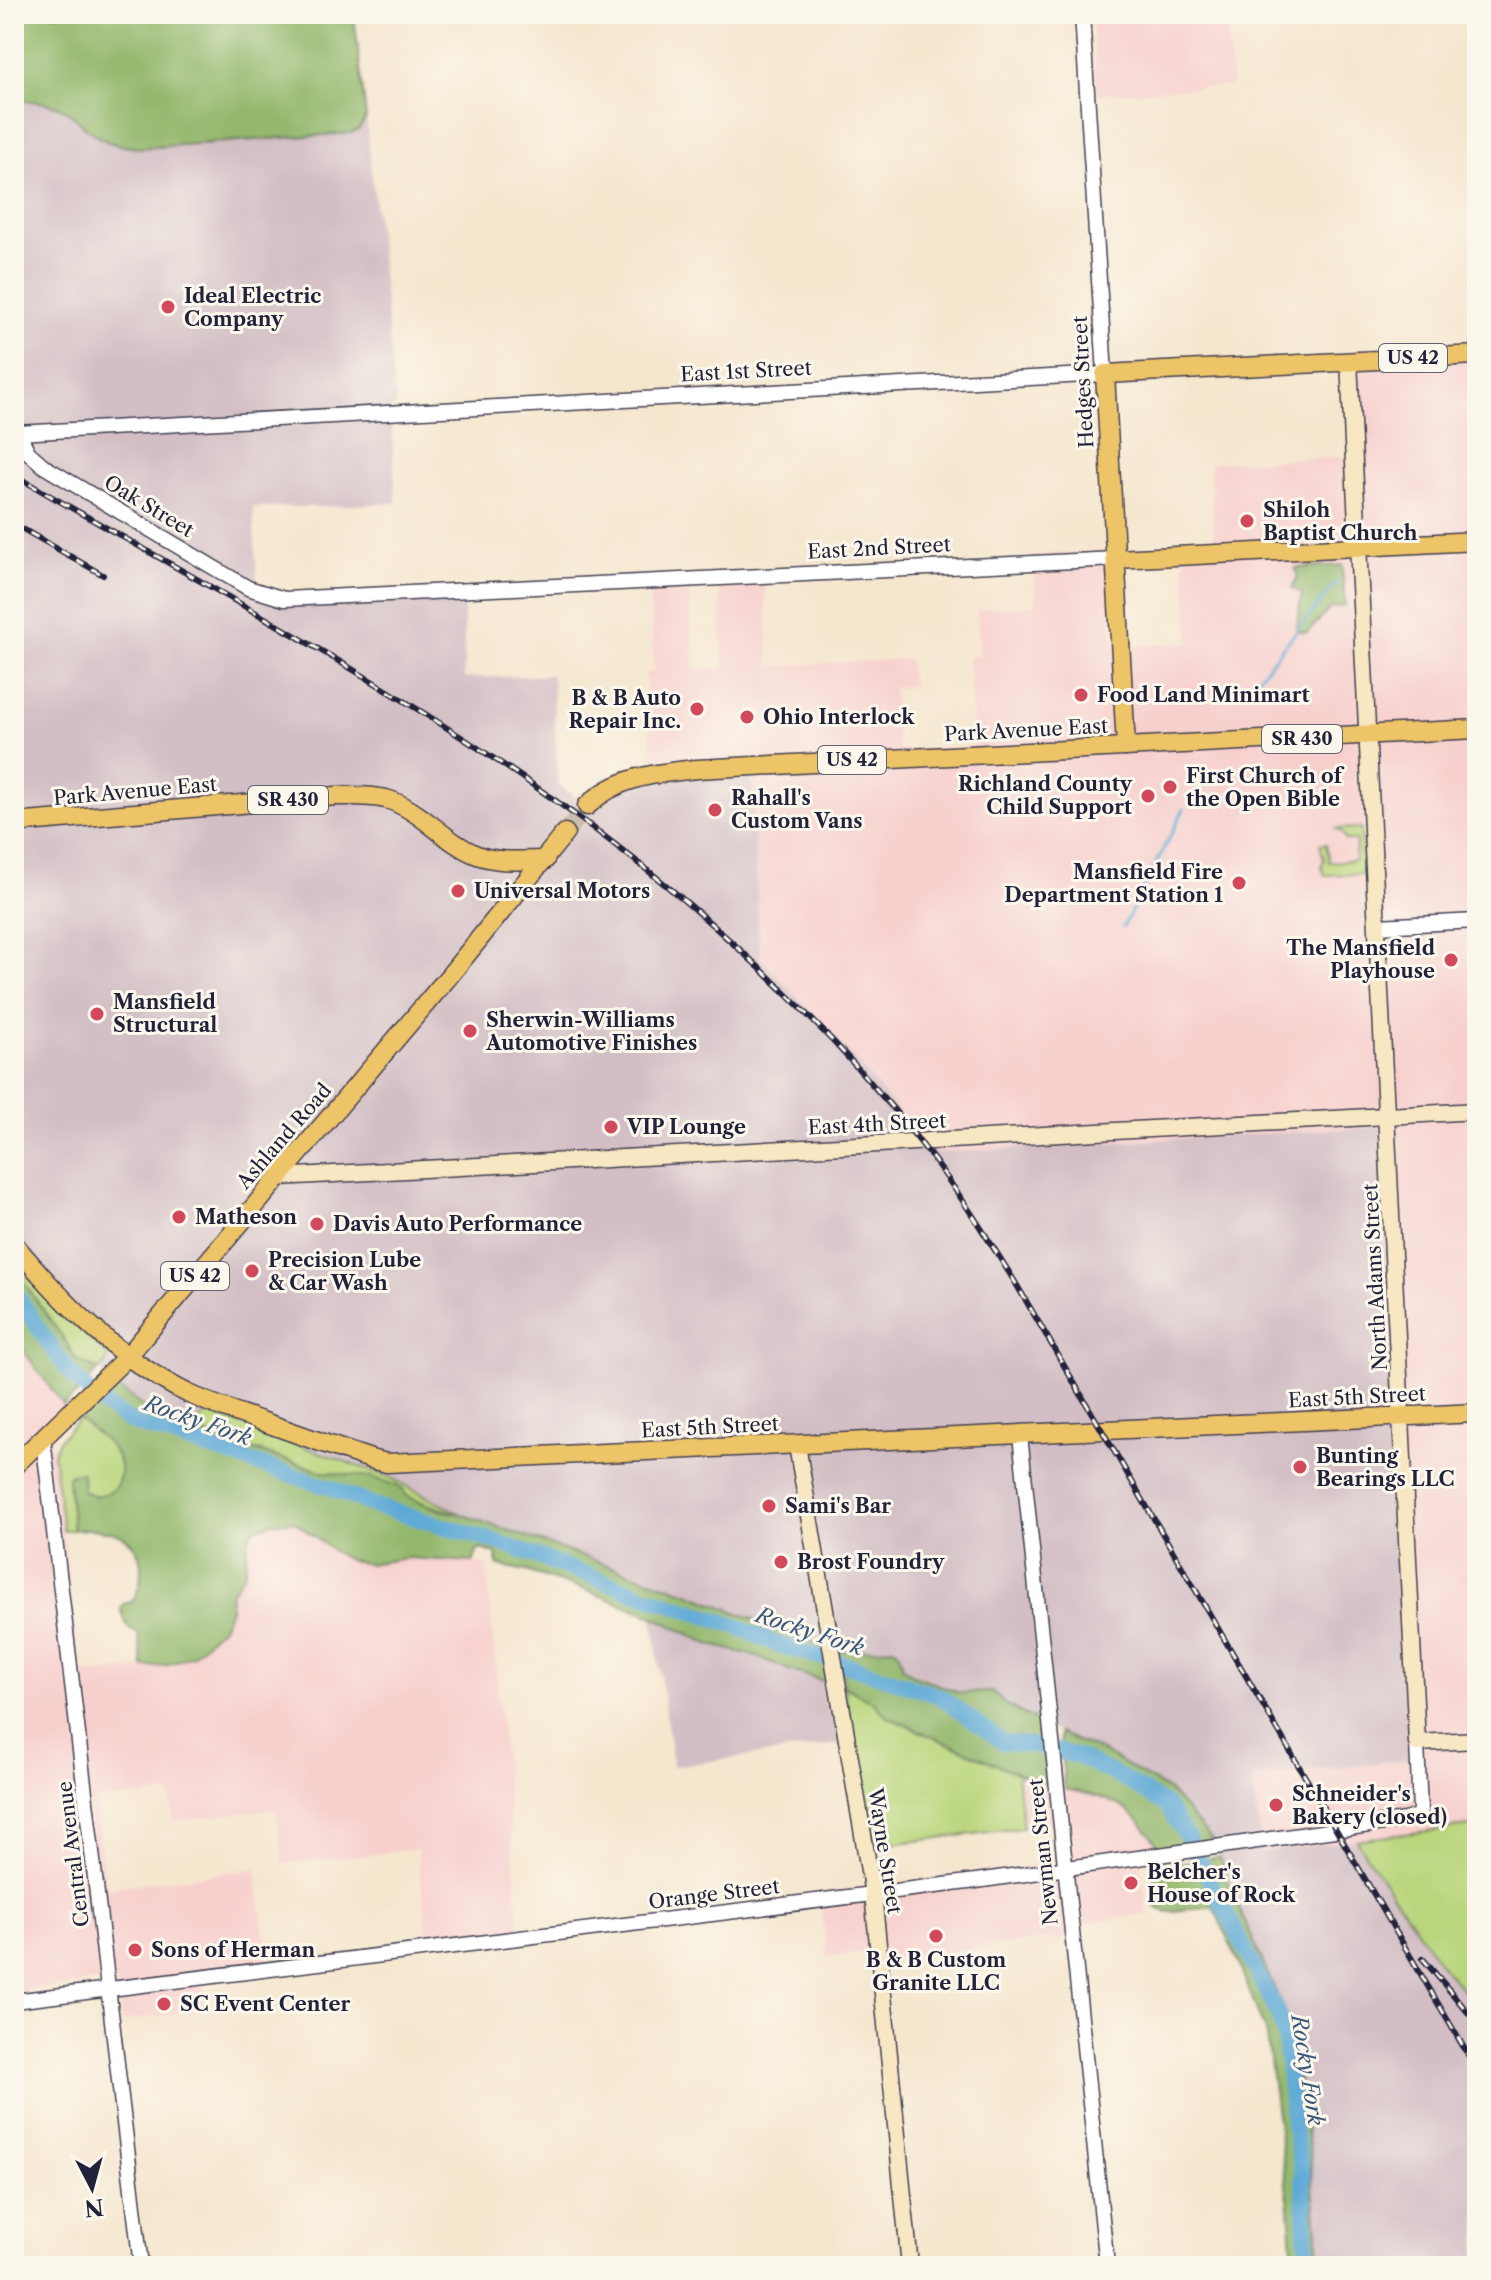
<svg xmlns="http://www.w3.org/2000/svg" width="1491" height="2280" font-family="'Libre Caslon Text',serif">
	<rect width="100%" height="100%" fill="#fbf7ec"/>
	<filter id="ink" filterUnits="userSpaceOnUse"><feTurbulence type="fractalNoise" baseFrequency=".0125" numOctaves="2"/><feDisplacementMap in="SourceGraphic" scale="16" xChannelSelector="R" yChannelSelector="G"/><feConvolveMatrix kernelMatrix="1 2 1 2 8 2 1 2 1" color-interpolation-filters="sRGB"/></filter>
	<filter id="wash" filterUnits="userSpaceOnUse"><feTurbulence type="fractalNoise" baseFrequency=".006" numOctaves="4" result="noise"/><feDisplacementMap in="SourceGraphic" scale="32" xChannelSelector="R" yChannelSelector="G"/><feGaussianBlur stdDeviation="1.8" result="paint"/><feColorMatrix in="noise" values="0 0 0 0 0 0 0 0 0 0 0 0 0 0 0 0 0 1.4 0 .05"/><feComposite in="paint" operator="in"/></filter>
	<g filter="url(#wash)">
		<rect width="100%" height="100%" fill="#f5e6ce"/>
		<g fill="#f7d0ce">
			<polygon points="1092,14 1226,14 1232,86 1096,94"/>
			<polygon points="1477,349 1477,1825 1262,1852 1252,1776 1410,1758 1380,1127 934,1153 833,1034 760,958 751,766 653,773 645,673 654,671 649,588 689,585 695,670 723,668 719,584 764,581 770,666 909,659 912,686 893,688 898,750 974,747 968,657 980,656 977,609 1036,605 1033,555 1108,551 1114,647 1190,643 1183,548 1214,546 1210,463 1360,456 1356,355"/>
			<polygon points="23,1351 64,1406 49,1422 81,1674 163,1666 222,1627 230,1609 231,1593 245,1572 248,1541 254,1529 273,1523 294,1521 333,1551 348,1560 368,1564 407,1558 437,1559 486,1564 520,1929 428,1940 417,1849 283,1864 276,1809 173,1821 169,1793 96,1801 105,1888 256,1869 268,1964 202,1974 206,2010 122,2021 115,1979 14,1993 14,1357"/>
			<polygon points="1017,1773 1065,1789 1098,1795 1120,1804 1136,1817 1151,1833 1159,1849 1139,1852 1148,1914 1080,1924 1081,1936 889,1958 888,1949 827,1957 819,1893 1056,1863 1053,1824 1023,1828"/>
		</g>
		<g fill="#d2bec4">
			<polygon points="30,100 50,104 66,111 94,135 138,148 359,129 366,118 396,406 391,407 396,503 317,507 253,507 258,598 286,606 464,597 464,678 552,675 558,784 587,806 606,790 751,765 760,958 833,1034 934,1153 1380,1127 1410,1759 1252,1777 1262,1852 1356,1840 1442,1967 1477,2005 1477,2266 1320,2266 1310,2153 1295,2053 1281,2003 1235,1899 1213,1841 1187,1810 1168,1790 1104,1752 1059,1733 1006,1705 997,1695 991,1692 959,1693 911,1674 903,1667 899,1653 894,1648 841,1651 824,1647 688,1593 461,1514 389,1477 208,1413 188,1429 153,1415 99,1370 106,1363 107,1354 48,1300 14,1261 14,101"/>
			<polygon points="652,1616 711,1645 756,1656 789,1670 830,1683 841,1744 673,1766"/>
		</g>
		<g fill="#bad67c" stroke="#6e7c5c" stroke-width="2">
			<polygon points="1361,828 1362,874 1325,875 1321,866 1324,860 1320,845 1326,844 1329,862 1355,860 1356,840 1346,840 1342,833 1336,829"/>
			<polygon points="14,1261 48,1300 107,1355 106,1363 99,1370 76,1360 64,1339 14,1269"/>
			<path d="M208,1413L389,1477L461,1514C428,1507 397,1492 366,1482C351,1477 339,1472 323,1472L188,1429Z"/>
			<path d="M79,1419C92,1430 109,1441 117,1455C131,1478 108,1507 83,1491L82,1486L68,1479L73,1530H63L53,1454L59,1440Z"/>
			<polygon points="844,1686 874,1703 887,1717 1017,1773 1023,1828 874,1846"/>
			<polygon points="1477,1825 1477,2005 1442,1967 1356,1840"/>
		</g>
		<g fill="#93b76c" stroke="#5a6c54" stroke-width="2">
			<path d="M14,14H354L366,118L359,129L351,133L139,148C121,146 104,143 90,131C82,125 74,116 65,110C49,101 31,100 14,101Z"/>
			<polygon points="1342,565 1345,606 1331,608 1307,633 1296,631 1302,594 1292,588 1298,577 1295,568"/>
			<polygon points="14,1269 64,1339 76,1360 99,1370 64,1406 14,1338"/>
			<path d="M114,1384L153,1415L168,1422L323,1472L371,1477L397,1486L403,1490L406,1495L415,1500L441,1510L461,1514L688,1593L824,1647L830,1683L789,1670L756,1656L711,1645L652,1616L588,1591L526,1571L497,1565L496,1554L482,1549L477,1551L474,1561L472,1562L407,1558L368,1564L348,1560L333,1551L294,1521L273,1523L254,1529L248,1541L245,1572L231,1593L230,1609L222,1627L193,1655L163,1666L143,1667L138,1634L128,1628L121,1609L123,1604L131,1602C140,1591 141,1580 141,1567C139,1531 101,1527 73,1530L68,1478L69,1475L80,1472L82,1474L83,1491L95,1496C107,1494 116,1491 119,1479C127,1452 97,1435 79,1419Z"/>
			<polygon points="894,1648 899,1653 903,1667 911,1674 959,1693 991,1692 997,1695 1006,1705 1042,1724 1048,1783 1028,1778 887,1717 874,1703 844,1686 839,1653 841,1651"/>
			<path d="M1059,1733L1104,1752L1168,1790L1213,1841L1159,1849C1136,1806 1110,1798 1065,1789Z"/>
			<polygon points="1219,1857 1235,1899 1281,2003 1295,2053 1310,2153 1320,2266 1293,2266 1289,2207 1267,2037 1239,1964 1213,1906 1166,1912 1157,1908 1153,1883 1156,1872 1160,1871 1166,1865"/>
		</g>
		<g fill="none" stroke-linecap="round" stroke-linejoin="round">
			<g stroke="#5da9d6" stroke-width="3">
				<polyline points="1257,679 1338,581"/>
				<polyline points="1123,927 1184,809"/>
			</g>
			<path stroke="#5da9d6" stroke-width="16" d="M14,1290C49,1344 74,1392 133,1423L331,1488L372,1505L497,1542L645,1596L733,1625L776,1644L854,1667L939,1696L1003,1742L1036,1746L1077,1756L1124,1779L1166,1805L1187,1837L1277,2011L1285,2038L1293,2122L1303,2176L1308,2266"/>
		</g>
	</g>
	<g filter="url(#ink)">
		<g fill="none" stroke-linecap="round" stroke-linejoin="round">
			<polyline stroke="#cbbfb1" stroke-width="18" stroke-dasharray="18 9" stroke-linecap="butt" points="565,833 587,806"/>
			<defs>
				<g id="tertiary">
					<polyline points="14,423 28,452 45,467 248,588 284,599 1116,559"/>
					<polyline points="17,433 1105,374 1082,14"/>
					<polyline points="1377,926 1477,921"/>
					<polyline points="1020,1435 1107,2266"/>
					<polyline points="43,1438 141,2266"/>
					<polyline points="14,2001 976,1881 1405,1820 1417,1816 1420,1811 1417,1743"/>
				</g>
				<g id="secondary">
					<polyline points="1349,361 1417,1743 1477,1740"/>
					<polyline points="279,1177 1477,1111"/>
					<polyline points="797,1445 873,1894 910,2266"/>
				</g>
				<g id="primary">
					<polyline points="1116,559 1477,541"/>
					<polyline points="1126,747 1105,374 1477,355"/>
					<path d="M587,806C617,776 658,773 697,769L1477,729"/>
					<path d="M14,823L336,796C353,796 370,795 386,799C421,809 444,842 477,855C498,863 522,860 545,860"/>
					<path d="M14,1244C63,1303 119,1360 189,1394C213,1405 239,1413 264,1422C300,1435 337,1448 374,1460L387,1463L1477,1413"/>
					<polyline points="14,1466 127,1357 450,975 565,833"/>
				</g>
			</defs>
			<use href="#tertiary" stroke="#423f51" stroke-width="17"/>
			<use href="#secondary" stroke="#423f51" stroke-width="19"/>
			<use href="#primary" stroke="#423f51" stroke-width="21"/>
			<use href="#tertiary" stroke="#fff" stroke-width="14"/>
			<use href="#secondary" stroke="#f8e7c3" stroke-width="16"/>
			<use href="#primary" stroke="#eec469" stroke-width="18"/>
			<defs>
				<g id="rail">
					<path d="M14,475C203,584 397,686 574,814C697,903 826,1022 920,1142C955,1186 985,1234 1015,1282L1477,2070"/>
					<polyline points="14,524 103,575"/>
					<polyline points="1423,1959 1477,2023"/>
				</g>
			</defs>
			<use href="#rail" stroke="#22223b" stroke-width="6"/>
			<use href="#rail" stroke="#fbf7ec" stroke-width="3" stroke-dasharray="9" stroke-linecap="butt"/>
		</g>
	</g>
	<g fill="#d1495b" stroke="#fbf7ec" stroke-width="3">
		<circle cx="168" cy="307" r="8"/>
		<circle cx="1247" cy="521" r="8"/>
		<circle cx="1081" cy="695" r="8"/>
		<circle cx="697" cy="709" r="8"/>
		<circle cx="747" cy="717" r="8"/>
		<circle cx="1170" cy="787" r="8"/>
		<circle cx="1148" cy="796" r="8"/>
		<circle cx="715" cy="810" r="8"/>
		<circle cx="1239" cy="883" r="8"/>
		<circle cx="458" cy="891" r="8"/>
		<circle cx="1451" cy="960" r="8"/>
		<circle cx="97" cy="1014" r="8"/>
		<circle cx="470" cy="1031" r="8"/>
		<circle cx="611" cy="1127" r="8"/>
		<circle cx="179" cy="1217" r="8"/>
		<circle cx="317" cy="1224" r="8"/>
		<circle cx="252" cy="1271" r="8"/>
		<circle cx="1300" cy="1467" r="8"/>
		<circle cx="769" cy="1506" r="8"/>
		<circle cx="781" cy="1562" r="8"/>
		<circle cx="1276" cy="1805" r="8"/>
		<circle cx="1131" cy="1883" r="8"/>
		<circle cx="936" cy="1936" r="8"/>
		<circle cx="135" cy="1950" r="8"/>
		<circle cx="164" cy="2004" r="8"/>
	</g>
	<g text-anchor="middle" stroke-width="6" stroke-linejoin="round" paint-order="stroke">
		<g fill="#fbf7ec" stroke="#636270" stroke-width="2">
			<rect x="1379" y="344" width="68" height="28" rx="6"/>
			<rect x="1262" y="725" width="80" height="28" rx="6"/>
			<rect x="818" y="746" width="68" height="28" rx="6"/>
			<rect x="248" y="786" width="80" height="28" rx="6"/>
			<rect x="161" y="1262" width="68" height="28" rx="6"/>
		</g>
		<g font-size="18" font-weight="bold" fill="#22223b">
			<text x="1413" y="364">US 42</text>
			<text x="1302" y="745">SR 430</text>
			<text x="852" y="766">US 42</text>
			<text x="288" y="806">SR 430</text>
			<text x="195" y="1282">US 42</text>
		</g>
		<g font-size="20" font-weight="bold" fill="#22223b" stroke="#fbf7ec" text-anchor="start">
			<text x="184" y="303">Ideal Electric<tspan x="184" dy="23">Company</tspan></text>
			<text x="1263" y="517">Shiloh<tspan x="1263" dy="23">Baptist Church</tspan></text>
			<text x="1097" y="702">Food Land Minimart</text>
			<text x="681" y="705" text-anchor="end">B &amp; B Auto<tspan x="681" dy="23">Repair Inc.</tspan></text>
			<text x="763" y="724">Ohio Interlock</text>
			<text x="1186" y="783">First Church of<tspan x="1186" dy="23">the Open Bible</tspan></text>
			<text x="1132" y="791" text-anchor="end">Richland County<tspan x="1132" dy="23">Child Support</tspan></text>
			<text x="731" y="805">Rahall's<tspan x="731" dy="23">Custom Vans</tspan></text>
			<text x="1223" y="879" text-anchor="end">Mansfield Fire<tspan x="1223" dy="23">Department Station 1</tspan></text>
			<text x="474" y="898">Universal Motors</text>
			<text x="1435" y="955" text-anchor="end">The Mansfield<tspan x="1435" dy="23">Playhouse</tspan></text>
			<text x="113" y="1009">Mansfield<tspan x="113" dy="23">Structural</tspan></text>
			<text x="486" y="1027">Sherwin-Williams<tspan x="486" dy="23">Automotive Finishes</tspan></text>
			<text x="627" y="1134">VIP Lounge</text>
			<text x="195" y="1224">Matheson</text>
			<text x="333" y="1231">Davis Auto Performance</text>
			<text x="268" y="1267">Precision Lube<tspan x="268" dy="23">&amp; Car Wash</tspan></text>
			<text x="1316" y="1463">Bunting<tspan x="1316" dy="23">Bearings LLC</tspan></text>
			<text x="785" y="1513">Sami's Bar</text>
			<text x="797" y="1569">Brost Foundry</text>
			<text x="1292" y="1801">Schneider's<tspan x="1292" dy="23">Bakery (closed)</tspan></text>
			<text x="1147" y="1879">Belcher's<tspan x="1147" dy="23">House of Rock</tspan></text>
			<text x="151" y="1957">Sons of Herman</text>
			<text x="936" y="1967" text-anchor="middle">B &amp; B Custom<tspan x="936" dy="23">Granite LLC</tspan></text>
			<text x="180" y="2011">SC Event Center</text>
		</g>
		<g font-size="20" fill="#22223b" stroke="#fbf7ec">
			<text transform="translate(746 371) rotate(-3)" y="7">East 1st Street</text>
			<text transform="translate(1083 382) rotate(-93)" y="7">Hedges Street</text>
			<text transform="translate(149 506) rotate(31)" y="7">Oak Street</text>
			<text transform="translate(879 548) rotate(-3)" y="7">East 2nd Street</text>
			<text transform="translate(1026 730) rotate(-3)" y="7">Park Avenue East</text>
			<text transform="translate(135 791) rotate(-5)" y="7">Park Avenue East</text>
			<text transform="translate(877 1124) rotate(-3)" y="7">East 4th Street</text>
			<text transform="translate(284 1136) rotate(-49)" y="7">Ashland Road</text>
			<text transform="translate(1375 1277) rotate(-93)" y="7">North Adams Street</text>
			<text transform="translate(1357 1397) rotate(-3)" y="7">East 5th Street</text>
			<text transform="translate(710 1427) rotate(-3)" y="7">East 5th Street</text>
			<text transform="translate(885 1851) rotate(81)" y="7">Wayne Street</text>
			<text transform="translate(1043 1852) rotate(-96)" y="7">Newman Street</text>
			<text transform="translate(73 1854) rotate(-97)" y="7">Central Avenue</text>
			<text transform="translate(714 1894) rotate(-7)" y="7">Orange Street</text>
		</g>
		<g font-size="22" font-style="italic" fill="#3a5879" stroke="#fbf7ec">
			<text transform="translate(198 1420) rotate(19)" y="8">Rocky Fork</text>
			<text transform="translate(810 1631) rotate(18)" y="8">Rocky Fork</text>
			<text transform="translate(1308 2070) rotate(81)" y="8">Rocky Fork</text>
		</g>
	</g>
	<rect width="1491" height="2280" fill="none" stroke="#fbf7ec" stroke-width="48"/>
	<g transform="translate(92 2188) rotate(174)" stroke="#fbf7ec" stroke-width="6" paint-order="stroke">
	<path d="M0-6L14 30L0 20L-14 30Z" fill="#22223b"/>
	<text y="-12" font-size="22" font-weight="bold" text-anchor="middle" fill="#22223b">N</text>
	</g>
</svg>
